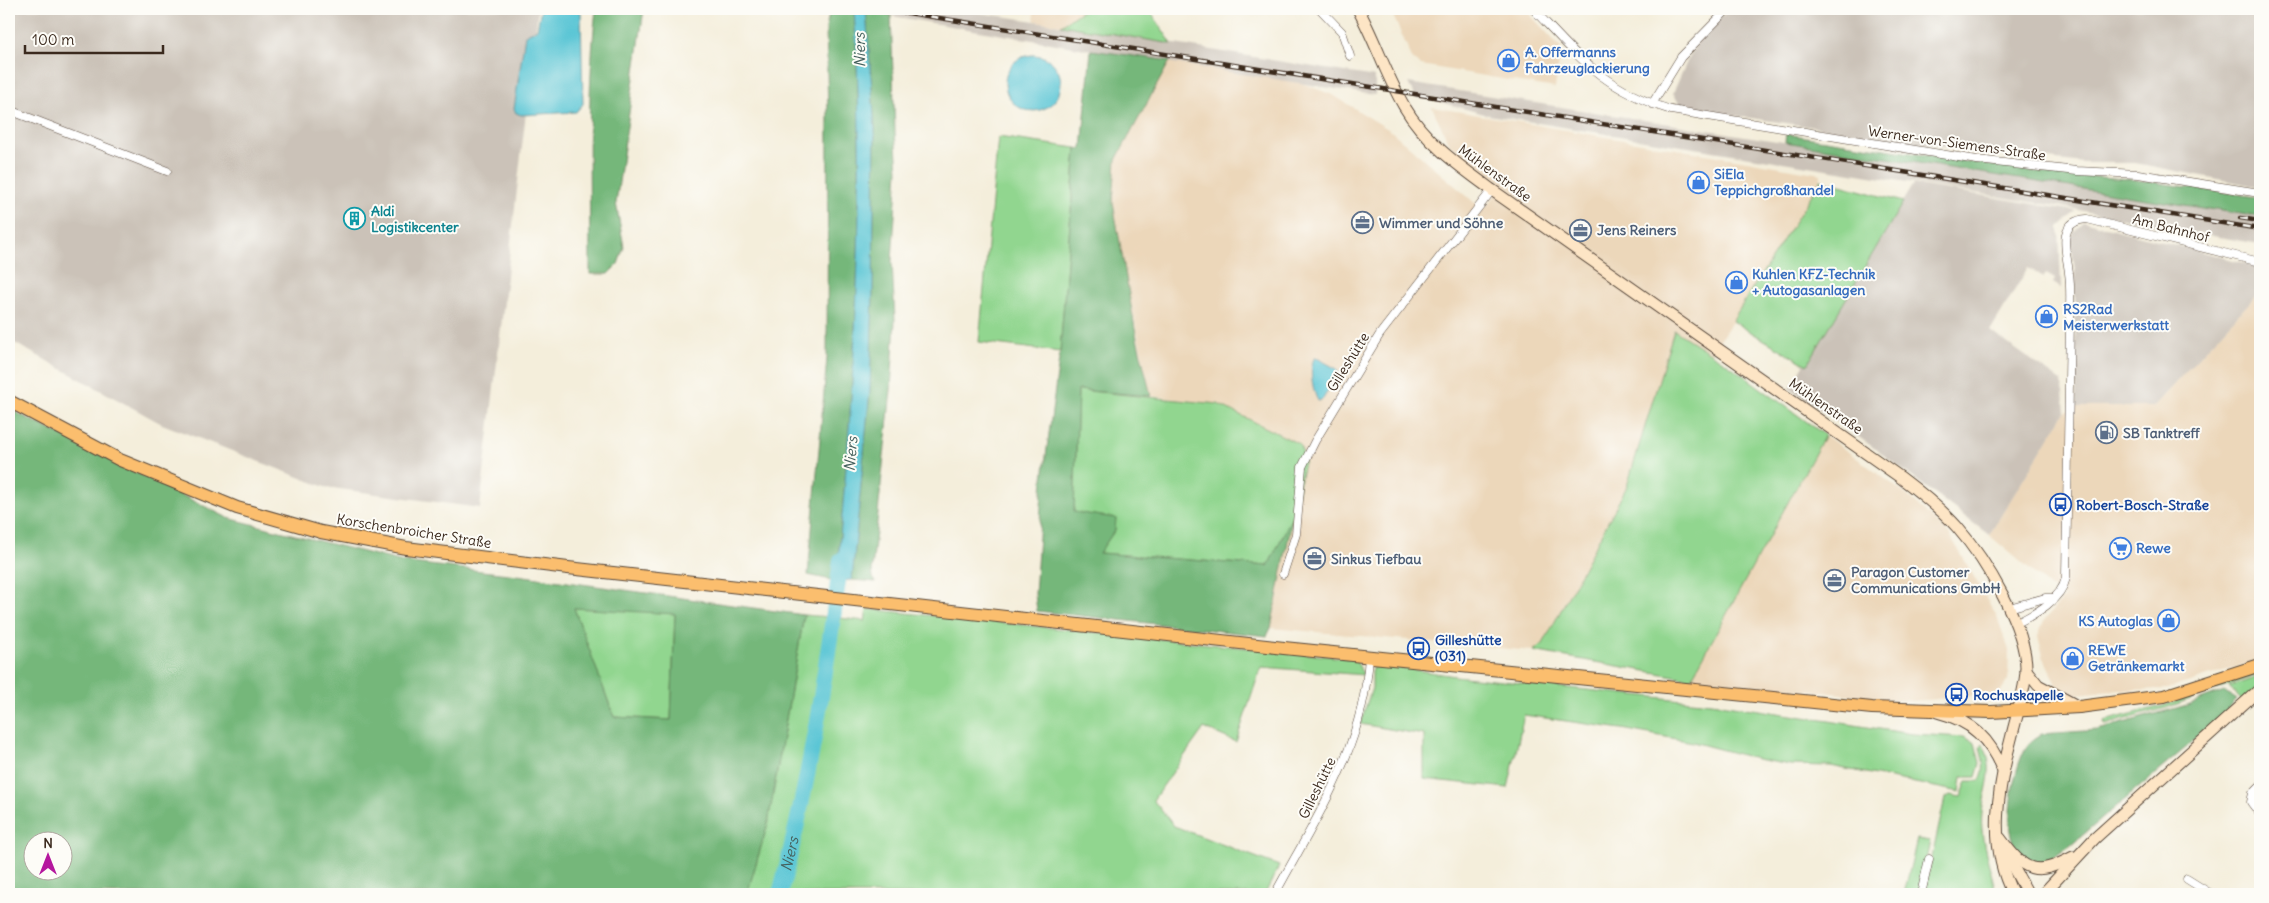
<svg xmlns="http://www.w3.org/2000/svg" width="2269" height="903" font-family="Delius,sans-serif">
	<rect width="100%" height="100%" fill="#fdfcf7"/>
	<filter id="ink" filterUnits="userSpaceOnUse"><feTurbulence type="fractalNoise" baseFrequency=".02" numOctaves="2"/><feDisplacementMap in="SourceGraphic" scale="10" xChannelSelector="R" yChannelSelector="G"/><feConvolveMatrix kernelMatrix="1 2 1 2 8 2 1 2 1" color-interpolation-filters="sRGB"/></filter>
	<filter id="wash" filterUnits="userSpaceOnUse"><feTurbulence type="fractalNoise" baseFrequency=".0096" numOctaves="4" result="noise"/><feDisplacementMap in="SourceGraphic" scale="20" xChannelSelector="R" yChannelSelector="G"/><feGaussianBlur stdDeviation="1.12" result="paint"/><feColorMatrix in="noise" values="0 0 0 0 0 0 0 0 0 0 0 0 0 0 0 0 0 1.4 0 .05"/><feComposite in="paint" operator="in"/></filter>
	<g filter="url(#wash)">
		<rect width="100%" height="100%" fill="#f4eedb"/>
		<g fill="#ecd7ba">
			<polygon points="1033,9 1085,9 1061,25 1035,21"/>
			<polygon points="1390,9 1525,9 1561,48 1555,88 1421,65 1413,60"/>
			<polygon points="1170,61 1301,83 1333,95 1391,131 1475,203 1485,209 1502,186 1450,145 1432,107 1821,174 1821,180 1752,292 1711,353 1674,330 1627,486 1543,644 1533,651 1271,628 1305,458 1218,404 1151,396 1124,270 1113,203 1116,160"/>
			<polygon points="2260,291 2260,659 2168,689 2121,690 2065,695 2060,691 2043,656 2038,636 2045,619 2064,597 2049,586 1989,535 2065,412 2076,407 2153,407"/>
			<polygon points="1825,435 1907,495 1950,535 1997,617 2009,650 2008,680 1999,694 1912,701 1691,679"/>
		</g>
		<g fill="#cbc2b8">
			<polygon points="9,9 538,9 480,508 325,487 162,424 9,340"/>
			<polygon points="851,9 951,9 1035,21 1375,77 1375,95 1091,50"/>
			<polygon points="1730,9 2260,9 2260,187 2135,163 2083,163 1961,149 1704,111 1680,105 1673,93 1689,57 1704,32"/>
			<polygon points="1408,83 2260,217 2260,244 2172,229 2064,207 1488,115 1440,102 1416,98"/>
			<polygon points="1913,184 2076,211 2059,227 2061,288 2053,283 2055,279 2046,274 2044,277 2028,268 1990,331 2062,382 2065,412 1989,535 1877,450 1790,388"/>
			<polygon points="2083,221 2260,267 2260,291 2153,407 2076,407 2075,271 2070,237"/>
		</g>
		<g fill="#91d68f" stroke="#668056">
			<polygon points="1085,9 1149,9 1172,44 1061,25"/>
			<polygon points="998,137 1076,148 1060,352 979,342"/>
			<polygon points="1821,180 1903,202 1807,365 1732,321"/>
			<polygon points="1674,330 1729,365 1825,435 1691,679 1533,651 1543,644 1627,486"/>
			<polygon points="1078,390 1218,404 1299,444 1305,458 1293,515 1268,566 1099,553 1115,530 1074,512"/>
			<polygon points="574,608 675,613 671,720 614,717"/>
			<polygon points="867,609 1355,659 1364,675 1261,667 1236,742 1204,728 1153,800 1174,826 1279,866 1265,894 786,894 801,831 840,618 865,621"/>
			<polygon points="804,615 829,617 811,727 776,894 747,894 768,823"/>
			<polygon points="1384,665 1455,676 1720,704 1912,734 1964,737 1975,743 1980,763 1976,777 1962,777 1960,792 1831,766 1790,765 1757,759 1693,742 1622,729 1524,715 1508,788 1424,779 1424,735 1360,724 1372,688 1372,668"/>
			<polygon points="2260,671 2260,673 2253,676 2166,708 2105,725 2104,721 2162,706"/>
			<polygon points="2260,676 2260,686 2244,703 2229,687"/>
			<path d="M1982,743C2000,773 1978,797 1982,830C1984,853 1992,872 1996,894H1924L1945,798L1950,795L1961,797L1967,781H1979C1987,769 1982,759 1980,746Z"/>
			<polygon points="1917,839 1930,841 1919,894 1904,894"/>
		</g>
		<g fill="#74b77a" stroke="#58704c" fill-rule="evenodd">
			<path d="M596,9H644L616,203L624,247L618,264L608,274H590C590,185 586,97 596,9Z"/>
			<path d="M830,9H854C867,200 854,391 836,581L808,575L827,358L828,114L826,28Z"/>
			<polygon points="866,11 891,15 895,133 898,170 892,261 895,320 891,390 872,570 873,578 876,582 852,580 870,389 873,291 875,129"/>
			<polygon points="1091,50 1170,61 1116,160 1113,203 1136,334 1151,396 1078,390 1074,512 1116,518 1115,530 1099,553 1268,566 1293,515 1271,628 1267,636 1037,611 1035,594 1043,478 1060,352 1076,148 1082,149"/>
			<polygon points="1786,134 2049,174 2130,179 2257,197 2260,198 2260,217 1785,142"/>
			<path d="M9,409L228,518L403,562L517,575L804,615L768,823L747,894H9ZM574,608L675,614L671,720L614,717ZM32,840H62V870H32Z"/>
			<path d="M2224,691L2237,700L2215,723L2070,846C2060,852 2052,861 2040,863C2034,864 2027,861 2023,857C2000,835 2012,775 2025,749C2029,742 2036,737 2042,734L2098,730L2187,705Z"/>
		</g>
		<g fill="#5bc6d5" stroke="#4b787a">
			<polygon points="541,9 577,9 581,12 583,104 576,112 521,115 516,113 514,109 525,35 537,29"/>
			<path d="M854,9L866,11L875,129L873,291L870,389L852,580L836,581C854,391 867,200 854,9Z"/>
			<circle cx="1033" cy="83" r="28"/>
			<path d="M1315,357L1337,369L1338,374L1323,399L1318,401C1313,392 1308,367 1315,357Z"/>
		</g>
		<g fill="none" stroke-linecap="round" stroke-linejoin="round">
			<path stroke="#5bc6d5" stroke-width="16" id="s1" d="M780,894C809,785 826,672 841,560"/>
		</g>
	</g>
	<g filter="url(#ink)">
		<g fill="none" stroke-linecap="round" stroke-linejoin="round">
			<defs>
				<g id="street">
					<polyline points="1320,9 1342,32 1350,56"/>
					<path d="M1533,9C1580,58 1603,89 1671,110L1977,160L2077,171L2138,174L2260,193"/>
					<polyline points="1652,104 1681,57 1728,9"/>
					<polyline points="9,110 167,171"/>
					<polyline points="1283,574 1296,534 1302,467 1315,441 1380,334 1492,190"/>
					<polyline points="2009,608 2045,598 2053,598"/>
					<path d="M2017,623C2035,614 2061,600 2066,578L2070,317C2070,302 2071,287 2069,273C2067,253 2055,221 2087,219L2260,262"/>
					<polyline points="2260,786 2253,793 2251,802 2260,814"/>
					<polyline points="2187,879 2211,894"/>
					<path d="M1275,894C1317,816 1364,747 1369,656"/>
					<polyline points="1921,894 1929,859"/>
				</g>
				<g id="secondary">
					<path d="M1358,9C1375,40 1386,75 1404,106C1425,142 1459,166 1492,190L1900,477C1920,492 1940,508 1957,527C1985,559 2028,629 2026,672C2024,694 2017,714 2012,735C1998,787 1987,844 2013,894"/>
					<polyline points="2026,670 2038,685 2079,707"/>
					<path d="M1937,712C1972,721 1990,739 2003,771"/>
					<path d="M2000,838C2025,872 2035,877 2073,857"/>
					<polyline points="2005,852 2028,894"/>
					<polyline points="2043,894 2094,839 2260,689"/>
				</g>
				<polyline id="primary" points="9,401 120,460 237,508 321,532 406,548 568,568 1284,648 1872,708 1991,712 2079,707 2164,696 2260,665"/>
			</defs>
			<use href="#street" stroke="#57473a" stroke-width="9"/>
			<use href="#secondary" stroke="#57473a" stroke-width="13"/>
			<use href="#primary" stroke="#57473a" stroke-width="14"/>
			<use href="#street" stroke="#fff" stroke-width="8"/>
			<use href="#secondary" stroke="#fde5c5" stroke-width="11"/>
			<use href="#primary" stroke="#fbbe6e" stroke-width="12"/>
			<defs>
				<g id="rail">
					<polyline points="883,9 2260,229"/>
					<polyline points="2240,218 2260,221"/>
				</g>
			</defs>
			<use href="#rail" stroke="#3b2a1e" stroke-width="4.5"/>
			<use href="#rail" stroke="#fdfcf7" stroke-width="2.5" stroke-dasharray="8" stroke-linecap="butt"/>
		</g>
	</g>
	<defs>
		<symbol id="shop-ring" viewBox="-11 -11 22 22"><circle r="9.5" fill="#fdfcf7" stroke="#3f7fe0" stroke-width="1.5"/><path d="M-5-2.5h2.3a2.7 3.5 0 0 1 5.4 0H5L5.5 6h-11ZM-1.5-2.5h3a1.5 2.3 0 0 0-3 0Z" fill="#3f7fe0"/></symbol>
		<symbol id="building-ring" viewBox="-11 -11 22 22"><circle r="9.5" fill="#fdfcf7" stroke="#0f9aa8" stroke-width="1.5"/><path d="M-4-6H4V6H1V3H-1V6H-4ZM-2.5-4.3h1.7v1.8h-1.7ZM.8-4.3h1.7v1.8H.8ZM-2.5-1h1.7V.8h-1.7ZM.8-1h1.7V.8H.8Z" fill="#0f9aa8"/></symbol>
		<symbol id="office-ring" viewBox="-11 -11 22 22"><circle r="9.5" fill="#fdfcf7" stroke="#5c6f8a" stroke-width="1.5"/><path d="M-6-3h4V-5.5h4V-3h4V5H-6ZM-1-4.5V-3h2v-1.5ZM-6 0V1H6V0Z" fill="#5c6f8a"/></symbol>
		<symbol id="fuel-ring" viewBox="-11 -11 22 22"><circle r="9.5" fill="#fdfcf7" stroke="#5c6f8a" stroke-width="1.5"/><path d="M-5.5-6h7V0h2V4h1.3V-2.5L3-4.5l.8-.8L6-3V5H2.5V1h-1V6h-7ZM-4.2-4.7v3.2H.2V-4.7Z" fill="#5c6f8a"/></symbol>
		<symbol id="bus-ring" viewBox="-11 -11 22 22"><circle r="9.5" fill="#fdfcf7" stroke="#1a4fb4" stroke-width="1.5"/><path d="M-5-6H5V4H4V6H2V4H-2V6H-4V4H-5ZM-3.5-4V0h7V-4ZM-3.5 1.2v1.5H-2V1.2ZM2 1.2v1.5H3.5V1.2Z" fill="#1a4fb4"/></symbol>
		<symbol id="supermarket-ring" viewBox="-11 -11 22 22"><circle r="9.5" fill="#fdfcf7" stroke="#3f7fe0" stroke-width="1.5"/><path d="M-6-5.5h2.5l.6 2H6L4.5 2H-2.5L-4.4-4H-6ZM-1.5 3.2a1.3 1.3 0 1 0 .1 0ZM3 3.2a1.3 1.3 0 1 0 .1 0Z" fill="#3f7fe0"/></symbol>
	</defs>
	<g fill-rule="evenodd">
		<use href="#shop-ring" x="1496" y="48" width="25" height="25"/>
		<use href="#shop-ring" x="1686" y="170" width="25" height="25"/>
		<use href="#building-ring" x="342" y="206" width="25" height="25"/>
		<use href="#office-ring" x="1350" y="210" width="25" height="25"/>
		<use href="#office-ring" x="1568" y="218" width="25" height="25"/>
		<use href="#shop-ring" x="1724" y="270" width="25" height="25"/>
		<use href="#shop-ring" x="2034" y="304" width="25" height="25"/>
		<use href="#fuel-ring" x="2094" y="420" width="25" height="25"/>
		<use href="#bus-ring" x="2048" y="492" width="25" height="25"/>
		<use href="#supermarket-ring" x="2108" y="536" width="25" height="25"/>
		<use href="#office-ring" x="1302" y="546" width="25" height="25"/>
		<use href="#office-ring" x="1822" y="568" width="25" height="25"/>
		<use href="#shop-ring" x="2156" y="608" width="25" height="25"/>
		<use href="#bus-ring" x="1406" y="636" width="25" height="25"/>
		<use href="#shop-ring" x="2060" y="646" width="25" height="25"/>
		<use href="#bus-ring" x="1944" y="682" width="25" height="25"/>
	</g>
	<g text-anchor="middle" stroke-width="4" stroke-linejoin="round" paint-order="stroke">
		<g font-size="14" font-weight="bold" fill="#366cbe" stroke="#fdfcf7" text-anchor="start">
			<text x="1525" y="57">A. Offermanns<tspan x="1525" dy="16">Fahrzeuglackierung</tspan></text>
			<text x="1714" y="179">SiEla<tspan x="1714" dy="16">Teppichgroßhandel</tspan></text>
			<text x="1752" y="279">Kuhlen KFZ-Technik<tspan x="1752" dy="16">+ Autogasanlagen</tspan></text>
			<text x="2063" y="314">RS2Rad<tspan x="2063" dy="16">Meisterwerkstatt</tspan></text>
			<text x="2136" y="553">Rewe</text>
			<text x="2153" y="626" text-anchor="end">KS Autoglas</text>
			<text x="2088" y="655">REWE<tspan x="2088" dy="16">Getränkemarkt</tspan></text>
		</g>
		<g font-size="14" fill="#3b2a1e" stroke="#fdfcf7">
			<text transform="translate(1957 143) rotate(8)" y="5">Werner-von-Siemens-Straße</text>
			<text transform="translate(1495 173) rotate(36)" y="5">Mühlenstraße</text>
			<text transform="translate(2171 228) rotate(14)" y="5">Am Bahnhof</text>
			<text transform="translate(1348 362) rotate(-58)" y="5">Gilleshütte</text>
			<text transform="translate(1826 406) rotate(35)" y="5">Mühlenstraße</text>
			<text transform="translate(414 531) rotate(9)" y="5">Korschenbroicher Straße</text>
			<text transform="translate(1317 788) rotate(-64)" y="5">Gilleshütte</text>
		</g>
		<g font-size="14" font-weight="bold" fill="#0d838f" stroke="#fdfcf7" text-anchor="start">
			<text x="371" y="216">Aldi<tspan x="371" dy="16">Logistikcenter</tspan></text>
		</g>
		<g font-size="14" font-weight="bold" fill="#4e5e75" stroke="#fdfcf7" text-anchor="start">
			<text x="1379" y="228">Wimmer und Söhne</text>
			<text x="1597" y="235">Jens Reiners</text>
			<text x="2123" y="438">SB Tanktreff</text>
			<text x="1331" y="564">Sinkus Tiefbau</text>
			<text x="1851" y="577">Paragon Customer<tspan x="1851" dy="16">Communications GmbH</tspan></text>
		</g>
		<g font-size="14" font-weight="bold" fill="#164399" stroke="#fdfcf7" text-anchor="start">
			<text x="2076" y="510">Robert-Bosch-Straße</text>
			<text x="1435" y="645">Gilleshütte<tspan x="1435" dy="16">(031)</tspan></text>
			<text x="1973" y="700">Rochuskapelle</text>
		</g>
		<g font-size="15" font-style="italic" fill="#46615e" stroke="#fdfcf7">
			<text transform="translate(860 50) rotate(-91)" y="5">Niers</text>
			<text transform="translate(851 454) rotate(-85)" y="5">Niers</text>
			<text dy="5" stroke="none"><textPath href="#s1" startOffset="41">Niers</textPath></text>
		</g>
	</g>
	<rect width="2269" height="903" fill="none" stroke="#fdfcf7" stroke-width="30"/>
	<g transform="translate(48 856)"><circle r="24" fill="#fdfcf7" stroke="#afa8a0"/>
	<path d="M0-4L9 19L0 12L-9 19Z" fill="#b5179e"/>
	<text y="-8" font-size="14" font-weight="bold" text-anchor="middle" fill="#3b2a1e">N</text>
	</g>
	<path d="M25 45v8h138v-8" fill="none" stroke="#3b2a1e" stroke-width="2.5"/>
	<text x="32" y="45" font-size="15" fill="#3b2a1e" stroke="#fdfcf7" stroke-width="4" paint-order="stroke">100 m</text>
</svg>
